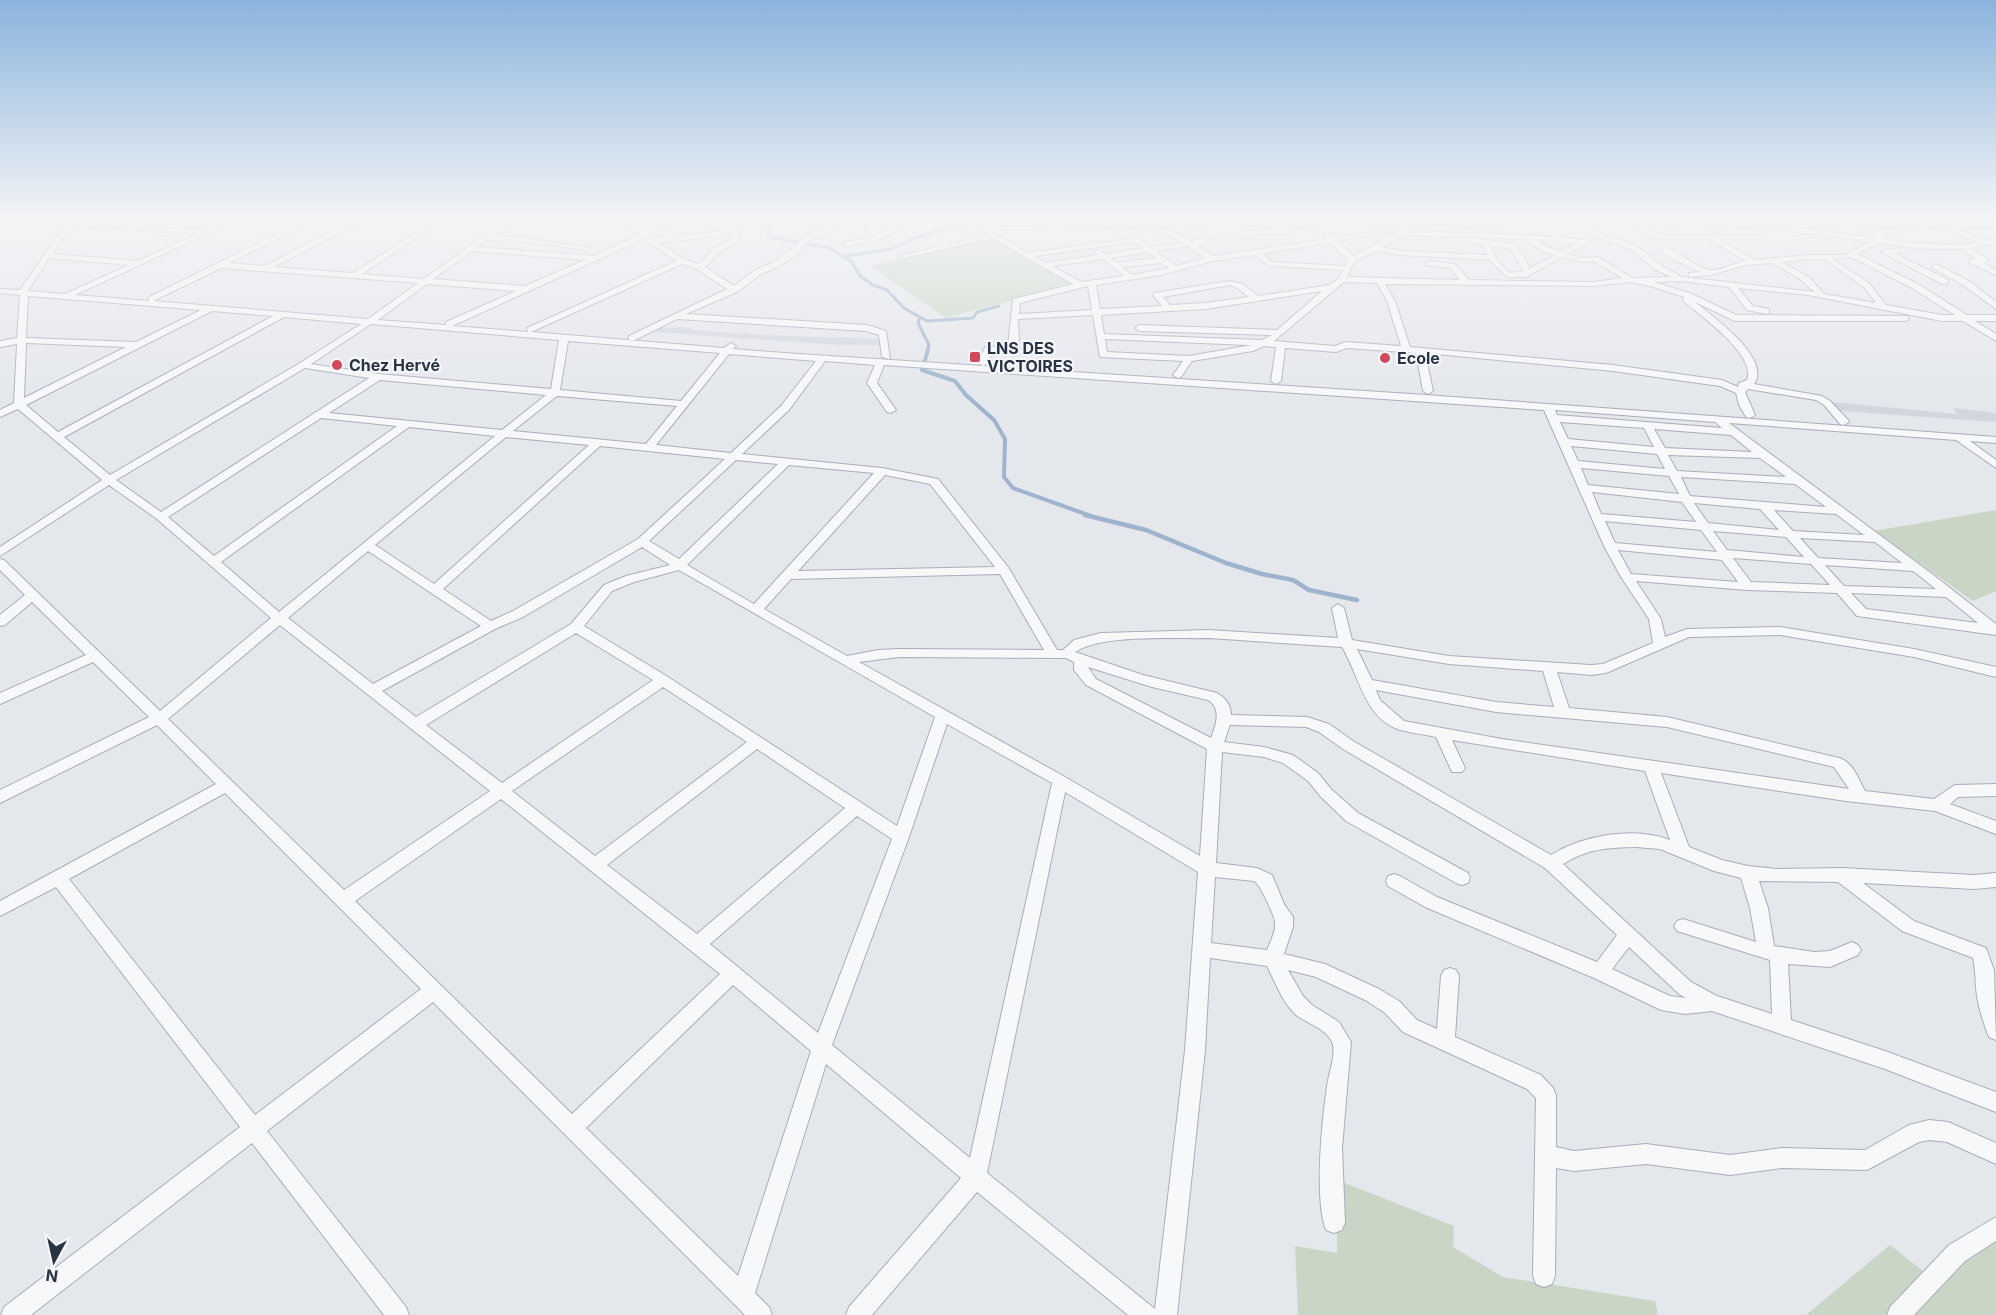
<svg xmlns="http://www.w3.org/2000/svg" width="1996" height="1315" font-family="Inter,sans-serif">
	<rect width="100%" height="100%" fill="#e4e7ec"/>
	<g fill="#d2d6de">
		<polygon points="683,327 693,328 692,330 761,335 887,339 885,345 841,345 653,332 660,328"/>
		<polygon points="1832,402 1957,414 1953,408 1996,413 1996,422 1841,411"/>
	</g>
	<g fill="#c9d6c5">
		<polygon points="994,237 1077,283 946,318 871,266"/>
		<polygon points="1996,510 1996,591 1973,601 1874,531"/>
		<polygon points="1337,1180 1454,1226 1453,1247 1503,1277 1655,1301 1658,1315 1298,1315 1295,1246 1337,1253"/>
		<polygon points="1996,1228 1996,1315 1806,1315 1890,1245 1933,1279"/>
	</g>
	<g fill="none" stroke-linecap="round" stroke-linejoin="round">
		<g stroke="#9fb4cc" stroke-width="3">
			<polyline points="767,220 770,225 767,235 770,237 829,248 851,261 860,276 873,285 887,290 904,308 927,321 973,318 977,312 999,306"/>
			<polyline points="846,256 892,249 912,239 955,225 975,222"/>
			<polyline points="920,317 918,323 929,345 927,351"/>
		</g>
		<polyline stroke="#9fb4cc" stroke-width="4" points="928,350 922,370 955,381 966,395 994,420 1005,439 1004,477 1013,488 1091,516"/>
		<polyline stroke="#9fb4cc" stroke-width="4.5" points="1085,515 1146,530 1226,563 1262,574 1293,580 1309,590 1357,600"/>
		<defs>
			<g id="minor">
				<path d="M69,220L205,231L229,220H237L75,295L149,301V297L305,220H314L229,263L264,266L348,224L333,222L330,220H365L274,267L353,273L436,220H443L362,274L424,279L506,220H514L493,236L518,237L590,248L586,250L518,241L487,240L477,247L594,256L641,234L618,220H626L644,230L651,220H684L681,222L654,226L646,238L452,326L528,332L527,328L676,261L646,241V237L654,239L741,229L738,242L720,252L705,267L734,286L755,270L772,263L790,251L803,237L824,229L840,220H847L830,233L809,241L796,255L778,267L761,274L737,292L686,314L867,325L886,331L890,359L882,357L879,335L866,331L677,319L635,340H629V336L727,289L697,269L682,264L531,332L724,348L731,343L736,346L733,349L784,353L1426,395L1996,437V443L1970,441L1996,460V468L1956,440L1729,423L1932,574L1996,624V635L1857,616L1837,593L1747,590L1636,581L1661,619L1665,637L1687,629L1780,627L1914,649L1996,667V677L1914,657L1780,635L1689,637L1606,673L1591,675L1557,672L1569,708L1667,717L1839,758C1853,762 1859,780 1865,791L1934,799L1955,785L1996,784V796L1958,797L1950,804L1996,821V834L1935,811L1846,801L1661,773L1689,847L1722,860L1748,866L1777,869L1841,868L1974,875L1996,873V887L1974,889L1863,883L1914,921L1986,948L1994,970L1996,1040L1989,1037C1984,1025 1979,1009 1977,996C1975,983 1976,971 1973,958L1902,931L1838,882L1759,881L1768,908L1774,946L1814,952L1830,951L1852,942L1858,945L1861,950L1858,955L1830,967L1788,964L1791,1020L1885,1051L1996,1092V1112L1885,1069L1712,1011L1685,1014L1661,1010L1594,978L1425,907L1388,886L1386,881L1388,876L1394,874L1400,876L1437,897L1597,962L1617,935L1545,868L1343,749L1319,732L1306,727L1230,725L1224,742L1264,747L1293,755L1318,773L1331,789L1358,813L1468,873L1470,878L1468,883L1462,885L1456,883L1346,821L1321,797L1308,781L1283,763L1264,757L1222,752L1216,863L1257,868L1272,875L1284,904L1293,917V927L1284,954L1325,964L1379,989L1399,1001L1417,1020L1437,1029L1441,976L1444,970L1450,968L1456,970L1459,976L1455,1037L1541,1075L1553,1088L1556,1095V1147L1574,1151L1646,1144L1730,1155L1782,1148L1865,1150L1909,1125L1929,1120L1948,1122L1996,1143V1164L1947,1142L1929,1140L1919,1142L1867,1170L1782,1168L1730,1175L1646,1164L1574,1171L1556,1168L1555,1276L1552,1284L1544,1287L1536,1284L1533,1276L1536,1098L1527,1089L1403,1032L1385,1013L1367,1001L1316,977L1288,970L1303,996L1312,1005L1339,1022L1351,1042L1342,1148L1345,1222L1342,1230L1334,1233L1326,1230C1314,1200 1322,1120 1327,1087C1328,1074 1337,1054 1332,1042C1326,1028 1305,1023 1295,1014C1282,1001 1275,982 1267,966L1210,958L1205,1050L1177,1315H1128L977,1192L872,1315H846L849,1307L961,1178L826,1064L755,1293L769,1307L772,1315H745L433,1002L267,1131L406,1307L409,1315H384L252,1143L31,1315H1L4,1307L240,1127L56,887L0,916V901L216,784L157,725L0,803V790L149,717L93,662L0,704V693L86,655L32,602L5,625L0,626V615L25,595L0,570V559L4,560L160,711L271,618L157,519L109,485L0,556V547L102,480L18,409L0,417V410L14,403L17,344L0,347V341L17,338L20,295L0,293V289L20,290ZM72,225L197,234L138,261L52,254ZM733,234L732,239L714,248L699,264L685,259L659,243ZM472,251L585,260L525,286L433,279ZM49,258L129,265L65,294L28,291ZM221,268L418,283L368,319L153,301ZM427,284L516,291L446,322V325L378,320ZM28,296L201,310L136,342L26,338ZM212,311L273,316L58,432L26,405ZM284,317L361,324L300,363L110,475L64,437ZM371,324L559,340L551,389L378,374L311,364ZM568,341L720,353L681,401L560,390ZM26,343L126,347L24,398ZM729,354L816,361L781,406L731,453L656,445ZM825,361L875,365L867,383L887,412L891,413L896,410L877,383L884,365L1544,410L1604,546L1621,577L1649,619L1653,643L1603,664L1591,665L1449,656L1352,640L1344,608L1338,604L1332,608L1338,638L1209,630L1101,633L1074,640L1063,650H1057L1008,567L938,479L882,468L742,454L789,410ZM305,368L369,378L161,512L116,480ZM380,380L546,395L502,430L329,413ZM557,396L677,406L646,444L513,431ZM1555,410L1715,422L1722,428L1557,415ZM321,418L397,426L214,556L168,517ZM1560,422L1644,428L1654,447L1568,439ZM409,427L495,436L279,612L221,562ZM1654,429L1731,435L1752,452L1665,448ZM506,437L589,445L434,584L375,545ZM600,446L725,459L638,539L513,611L491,621L443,589ZM1571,446L1657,454L1665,469L1578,461ZM1668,455L1760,458L1786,477L1677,471ZM736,460L778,464L679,559L649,541ZM789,465L874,473L754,604L687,565ZM1581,468L1669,476L1679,494L1588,485ZM885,475L930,484L995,567L798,571ZM1681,477L1795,484L1826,507L1690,496ZM1592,492L1682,502L1696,522L1601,514ZM1694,503L1760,509L1779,530L1708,523ZM1774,510L1836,514L1864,535L1793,531ZM1605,521L1701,530L1717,552L1615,543ZM1713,531L1786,537L1804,557L1727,550ZM1800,538L1875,542L1902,563L1818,558ZM642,547L670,565L626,576L604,585L571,624L416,717L382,691L495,629L523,617ZM1618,550L1722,560L1738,582L1631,574ZM368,551L481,626L373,684L288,618ZM1733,558L1811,564L1830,585L1751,582ZM1825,565L1913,571L1936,589L1844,586ZM679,570L935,717L897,826L668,677L584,626L612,591L634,582ZM1000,574L1044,650L899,649L878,650L847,656L764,609L791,579ZM1851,593L1946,597L1978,623L1866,609ZM280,625L490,791L344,890L168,719ZM576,633L653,680L502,783L426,725ZM1209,638L1342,647C1358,673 1364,715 1395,728C1407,733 1423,734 1436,737L1452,772H1462L1465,768L1452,740L1645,771L1670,840C1634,826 1583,835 1551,855L1353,741L1329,724L1307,717L1231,715C1231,706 1226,698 1217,693L1143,675L1075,652C1102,634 1175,639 1209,638ZM1357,649L1449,664L1543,671L1554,707L1496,702L1372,680ZM899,657L1066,658L1074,662V670L1086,685L1207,749L1200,856L1065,777L859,662ZM1088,667L1152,687L1208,700C1222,709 1216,724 1211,738L1096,679ZM663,687L747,742L595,856L512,791ZM1376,690L1496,712L1667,727L1834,767L1849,789L1502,739L1404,721L1380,700ZM947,724L1052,783L970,1158L832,1045L909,837ZM757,749L845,808L697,934L607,865ZM1065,792L1198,872L1185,1050L1155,1309L987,1173ZM225,793L421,989L255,1115L69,879ZM501,799L720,974L572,1114L355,901ZM857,816L892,839L818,1033L710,944ZM1636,847L1660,849L1714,871L1741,878L1750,908L1756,942L1683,919L1677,921L1674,926L1677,931L1770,960L1772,1014L1717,996L1691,982L1563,864C1589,848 1607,848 1636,847ZM1215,877L1254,881C1260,884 1275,916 1275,923C1276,932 1270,942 1267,950L1211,943ZM1629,947L1679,994L1686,998L1670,996L1612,969ZM733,985L811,1051L738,1276L586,1128Z"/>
				<polygon points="875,220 882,220 875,229 881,232 912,220 921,220 882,238 845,247 845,243 875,235 867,230"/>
				<path d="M1166,220H1188L1192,224L1218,228L1225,220H1232L1225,229C1245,232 1264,230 1285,230L1283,223L1287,221L1323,224L1327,226L1323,228L1291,226L1292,234H1256L1250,237L1217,233L1206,243L1196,245L1213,256L1327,239L1324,235L1328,233L1335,238L1372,232L1421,220L1500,222L1522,220C1492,237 1445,218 1412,227L1409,231L1528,235L1583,240L1608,220H1615L1600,234L1636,245L1662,266L1682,277L1815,292L1797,277L1772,263L1746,265L1711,275L1689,277V273L1701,272L1672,259L1662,251V247C1673,247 1697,269 1711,270C1721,271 1735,263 1745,261L1709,239H1664L1649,235L1632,222L1620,220L1762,223L1875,238V234L1845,220C1858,219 1866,227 1878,230C1888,232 1906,227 1914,220L1950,226L1954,224H1996V228H1957L1986,241L1996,239V243L1970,248L1987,259V263H1983L1996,270V275L1970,263V259H1976L1966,252V249H1925L1879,243L1857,254L1918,284L1967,315H1996V321H1975L1996,334V341L1963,321H1942L1808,295L1738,288L1753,306L1769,309V313L1766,314L1747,310L1729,287L1681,281L1654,282L1692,294L1736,315L1908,316V320L1905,321H1735L1695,302C1713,317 1772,358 1754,384L1822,396L1830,401L1848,420L1849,422L1844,425L1840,424L1824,405L1816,400L1748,389L1745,392L1755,415L1750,418L1746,417L1739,405L1736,393L1720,386L1613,371L1425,353L1433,391L1428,394L1423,391L1416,353L1347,348L1336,352L1285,348L1281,381L1276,384L1271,381L1276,347L1264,346L1253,351L1192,361L1181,377L1178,378L1173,375L1183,361L1100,357L1093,315L1018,319L1019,339L1015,351L992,352L988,363L983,366L978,363L985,347L1008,346L1013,299L1073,284L992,238L904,258L900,256L988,235L983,228V224L987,222L991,226L1138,224L1174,232L1191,241L1200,239L1210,231L1186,228L1185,224L1169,222ZM1642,223L1762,227L1870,242L1845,255H1808L1754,260L1718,239H1757L1761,237L1760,235H1665L1655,231ZM1919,223L1951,231L1977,242C1945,248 1915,243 1883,239V234L1908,230ZM1105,228C1131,226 1161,227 1183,243L1151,247L1136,238L1028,253L996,234L992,230ZM1403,229L1353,256L1338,241ZM1405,235L1526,239L1541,251L1555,255L1530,268L1516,244L1472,238L1468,240L1469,242L1482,244L1488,255L1400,251L1382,247ZM1596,237L1630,249L1656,270L1671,277L1632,278L1598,257L1582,258L1568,254ZM1538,241L1575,244L1561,251L1547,247ZM1135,242L1143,248L1106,254L1099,250L1095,252L1098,255L1046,263L1035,256ZM1331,243L1348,260L1345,266L1271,262L1263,253ZM1188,246L1205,258L1176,266L1156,251ZM1491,247L1510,248L1524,271L1509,273L1498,261ZM1376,251L1400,255L1490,260L1507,277H1526L1562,257L1582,262L1594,261L1622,278L1594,282L1469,280L1455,264L1429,261L1425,263L1426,265L1450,268L1460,280L1347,277L1355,261ZM1148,252L1156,258L1117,263L1111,258ZM1255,255L1269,266L1343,270L1339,278L1330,285L1258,296L1243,284L1230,281L1154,293L1153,295L1162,306L1100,309L1096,285L1161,275L1213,261ZM1851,257L1912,288L1955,315H1942L1886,305L1869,283L1832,259ZM1103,259L1124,276L1081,282L1053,266ZM1808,259H1824L1864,287L1876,303L1824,294L1809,277L1781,262ZM1161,263L1169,268L1132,275L1122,267ZM1344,282L1377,283L1387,301L1401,346L1346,342L1335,346L1274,341ZM1630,282L1650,286L1684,297L1683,301C1700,315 1757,355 1747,380L1739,383L1738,387L1722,380L1613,365L1410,347L1395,301L1385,284L1594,286ZM1230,285L1237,288L1249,297L1205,303L1170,305L1163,297ZM1088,286L1092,310L1019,314L1020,303ZM1322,291L1277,330L1139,325L1135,328L1139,331L1272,335L1262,340L1104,334L1101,315L1205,309ZM1105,339L1248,345H1252L1189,356L1107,352Z"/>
				<polygon points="1906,248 1906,252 1894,253 1948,280 1948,284 1942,284 1881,252 1885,250"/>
				<polygon points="1936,264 1969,281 1996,302 1996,309 1963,285 1933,268 1932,266"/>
				<polygon points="1996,1217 1996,1241 1965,1261 1914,1315 1887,1315 1890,1307 1949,1245"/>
			</g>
		</defs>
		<use href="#minor" stroke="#a9aeb7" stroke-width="2"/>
		<use href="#minor" fill="#f7f8fa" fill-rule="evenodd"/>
	</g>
	<linearGradient id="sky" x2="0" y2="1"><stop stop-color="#8bb4dd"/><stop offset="0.54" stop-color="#f3f4f6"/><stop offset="1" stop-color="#f3f4f6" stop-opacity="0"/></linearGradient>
	<rect width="1996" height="404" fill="url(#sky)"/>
	<g fill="#d1495b" stroke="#f4f6f9" stroke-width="2">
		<rect x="969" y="351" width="12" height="12" rx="3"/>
		<circle cx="1385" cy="358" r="6"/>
		<circle cx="337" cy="365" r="6"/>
	</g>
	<g text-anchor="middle" stroke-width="4.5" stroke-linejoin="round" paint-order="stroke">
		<g font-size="16" font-weight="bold" fill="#2b3445" stroke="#f4f6f9" text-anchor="start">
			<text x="987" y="354">LNS DES<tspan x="987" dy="18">VICTOIRES</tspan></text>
			<text x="1397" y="364">Ecole</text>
			<text x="349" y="371">Chez Hervé</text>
		</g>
	</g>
	<g transform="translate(54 1261) rotate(188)" stroke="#f4f6f9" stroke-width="4.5" paint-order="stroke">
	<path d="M0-4.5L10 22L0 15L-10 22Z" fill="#2b3445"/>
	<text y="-9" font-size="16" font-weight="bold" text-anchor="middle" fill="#2b3445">N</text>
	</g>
</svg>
